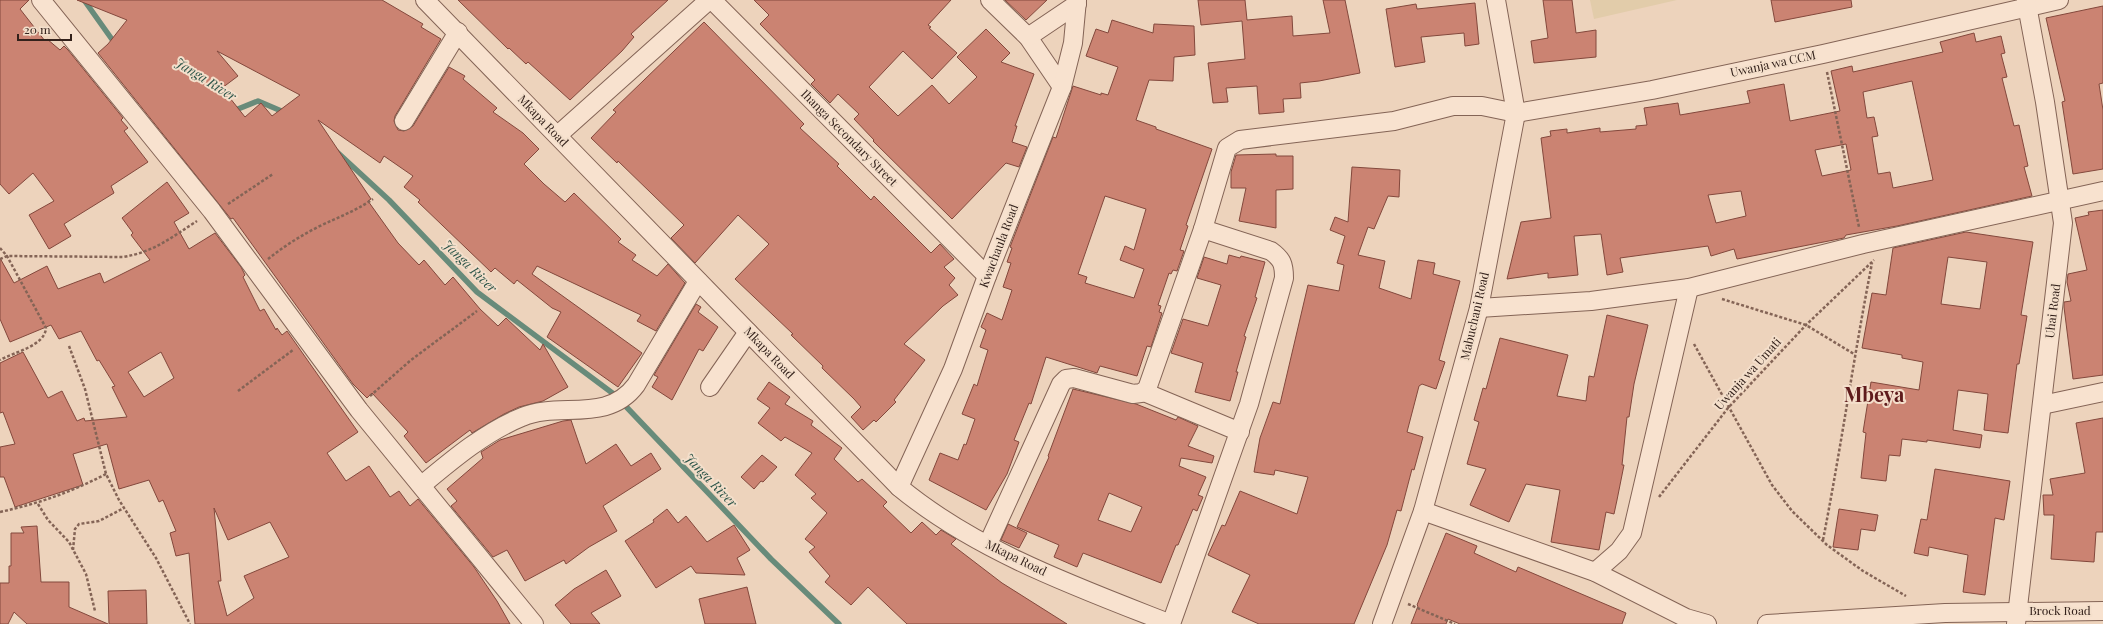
<svg xmlns="http://www.w3.org/2000/svg" width="2103" height="624" font-family="'Playfair Display',serif">
	<rect width="100%" height="100%" fill="#edd3bc"/>
	<polygon fill="#e2ccaa" points="1590,0 1677,0 1594,19"/>
	<g fill="none" stroke-linecap="round" stroke-linejoin="round">
		<g stroke="#688b7a" stroke-width="5.5">
			<polyline points="84,0 116,45"/>
			<polyline points="233,111 258,101 286,113"/>
			<polyline points="337,152 389,200 477,292 615,395 771,559 839,624"/>
		</g>
	</g>
	<g fill="#cb8372" stroke="#83483c" fill-rule="evenodd">
		<polygon points="0,0 29,0 20,9 45,41 47,39 60,50 64,46 68,50 123,118 121,120 128,128 124,131 148,162 111,186 114,193 64,224 71,236 49,249 29,215 54,201 33,173 9,194 0,184"/>
		<path d="M77,0H382L423,24L421,27L441,39L395,116L394,121L398,130L404,131L413,126L449,67L465,76L463,79L497,108L493,112L523,133L539,149L524,164L544,184L565,202L574,193L621,239L618,242L636,255L632,260L657,276L668,264L685,283L656,331L637,321L641,315L537,266L532,274L642,353L618,387L547,337L561,312L552,308L517,280L514,284L495,268L491,272L418,202L420,200L404,187L413,176L384,156L380,163L318,120L371,199L368,201L398,243L419,265L424,260L445,285L453,277L480,309L498,326L506,318L540,350L543,344L568,387L543,401L519,407L504,414L472,433L470,430L426,463L404,436L408,432L372,393L367,398L353,384L233,218L231,219L98,53L108,44L127,20ZM217,51L300,95L272,116L261,103L245,117L222,88L238,76Z"/>
		<polygon points="458,0 668,0 631,34 634,37 622,51 570,100 528,62 526,64 509,48 508,49"/>
		<polygon points="754,0 951,0 928,25 931,27 929,28 957,53 932,79 903,51 869,87 898,116 932,85 949,104 977,77 957,57 986,29 1010,53 1001,62 1034,74 1015,126 1017,126 1012,142 1027,147 1019,167 1006,163 952,219 873,141 874,140 854,119 859,114 838,94 830,103 811,84 815,80 760,24 769,15"/>
		<polygon points="1005,0 1047,0 1026,20"/>
		<polygon points="1198,0 1245,0 1247,20 1292,16 1293,36 1330,33 1323,0 1345,0 1360,73 1319,81 1300,83 1301,98 1283,99 1284,112 1259,114 1257,86 1226,88 1228,102 1213,103 1208,63 1245,59 1242,21 1201,25"/>
		<polygon points="1543,0 1572,0 1576,33 1596,30 1596,57 1534,63 1531,41 1548,38"/>
		<polygon points="1771,0 1851,0 1852,7 1775,22"/>
		<polygon points="1475,3 1479,44 1465,46 1464,33 1421,37 1425,62 1395,67 1386,9 1416,4 1417,9"/>
		<polygon points="2103,6 2103,83 2099,84 2103,110 2103,169 2073,174 2062,102 2065,101 2046,18"/>
		<path d="M1112,20L1153,33L1154,24L1194,26L1195,55L1174,57L1173,81L1149,80L1136,120L1156,127V129L1212,149L1186,225L1188,226L1180,250L1184,251L1177,271L1173,270L1171,274L1169,273L1158,305L1161,306L1159,312L1162,313L1151,347L1147,346L1137,376L1100,366L1097,373L1046,357L1031,404L1029,403L1014,440L1019,442L1007,474L986,510L929,480L940,453L958,460L964,444L966,445L975,419L962,414L974,384L977,386L988,350L980,347L986,330L981,327L987,313L1002,320L1012,290L1003,287L1011,263L1007,262L1012,248L1010,247L1053,137L1056,138L1073,86L1101,95V93L1108,95L1118,67L1086,56L1096,29L1108,33ZM1105,196L1146,209L1134,250L1125,246L1120,260L1144,269L1134,298L1085,283L1087,277L1078,274Z"/>
		<polygon points="704,22 804,124 800,128 839,164 837,166 871,200 874,196 931,253 940,244 954,259 944,267 955,278 949,285 958,295 943,306 904,344 925,360 894,400 896,402 876,422 874,420 863,430 851,417 861,407 854,399 822,368 823,366 791,335 793,334 735,279 769,244 738,215 695,263 671,238 684,225 618,161 617,163 591,138 616,112 613,110"/>
		<path d="M1974,33L1976,42L2001,36L2005,53L2001,54L2007,77L2002,78L2014,126L2019,125L2028,166L2024,167L2032,196L1897,226L1846,235L1844,238L1737,259L1734,249L1711,256L1708,246L1620,258L1623,272L1607,275L1601,234L1574,236L1578,275L1548,278V273L1507,279L1521,222L1551,218L1541,138L1551,136L1550,131L1567,129V133L1600,128V132L1636,129V126L1647,125L1644,108L1678,103L1680,115L1750,103L1747,91L1784,84L1790,121L1840,111L1831,71L1852,66L1853,72L1943,52L1940,42ZM1912,81L1933,180L1893,188L1890,172L1878,174L1872,137L1878,136L1874,117L1867,118L1863,92ZM1846,144L1851,170L1822,176L1815,150ZM1741,191L1746,216L1716,223L1708,195Z"/>
		<polygon points="1276,154 1276,156 1293,156 1293,189 1276,190 1276,228 1239,221 1246,188 1231,188 1231,172 1236,155"/>
		<polygon points="1352,167 1400,170 1399,197 1388,196 1374,229 1368,227 1358,255 1385,261 1379,288 1411,299 1418,260 1435,263 1433,274 1460,281 1439,360 1445,362 1436,389 1422,384 1419,386 1407,432 1423,437 1414,470 1412,469 1401,511 1397,510 1387,545 1354,624 1259,624 1232,612 1250,575 1208,555 1222,525 1225,526 1240,491 1297,514 1308,477 1275,470 1274,475 1254,472 1260,438 1273,402 1280,404 1308,285 1339,291 1344,265 1337,263 1345,236 1330,230 1335,217 1348,222"/>
		<path d="M167,182L189,213L174,222L189,249L215,233L241,267L245,275L243,277L260,311L264,309L276,330L277,328L282,335L287,331L358,432L327,453L346,481L369,466L390,497L399,491L410,506L418,499L474,567L497,601L510,624H195L189,553L176,556L170,533L176,531L163,500L159,502L149,480L119,489L107,444L73,454L83,485L15,507L4,477H0V447L15,444L3,412L0,413V363L23,352L48,398L62,391L77,421L84,418L85,421L127,417L112,387L115,386L99,360L97,361L81,331L59,339L51,325L10,342L0,319V258L14,283L47,266L58,289L100,273L104,283L150,260L131,235L133,233L122,218ZM161,352L174,378L144,397L128,372ZM214,508L228,540L270,522L289,557L244,576L254,598L227,616L218,581H221Z"/>
		<polygon points="2103,210 2103,375 2073,379 2064,307 2064,302 2071,301 2067,282 2068,274 2087,270 2075,218 2089,215 2088,212"/>
		<path d="M1966,232L2033,242L2021,315L2027,316L2019,364H2017L2008,433L1984,430L1988,394L1958,390L1953,430L1982,435L1980,448L1927,440V442L1902,439L1900,456L1889,455L1886,481L1861,478L1866,433L1863,432L1871,382L1919,390L1923,362L1902,358V355L1862,348L1872,293L1886,295L1893,248ZM1948,257L1987,262L1980,309L1941,304Z"/>
		<polygon points="1229,255 1240,258 1241,256 1265,262 1255,297 1257,298 1244,336 1246,337 1236,372 1238,372 1230,401 1195,392 1203,363 1171,353 1183,319 1208,326 1221,285 1197,278 1204,257 1227,264"/>
		<polygon points="696,304 701,307 698,312 718,327 703,351 699,349 672,400 652,387 658,377 654,375"/>
		<polygon points="1607,315 1648,325 1634,384 1629,417 1627,417 1622,465 1624,465 1617,500 1614,514 1606,512 1599,550 1551,542 1560,490 1526,484 1509,522 1470,505 1486,469 1467,464 1479,422 1474,420 1483,388 1486,389 1500,338 1568,355 1557,396 1586,401 1589,376 1594,377"/>
		<polygon points="769,382 790,397 785,404 813,421 811,425 842,448 834,459 858,482 862,479 887,502 883,506 911,533 922,522 936,535 941,530 956,539 951,544 1002,583 1067,624 907,624 868,587 851,605 825,582 830,576 809,552 815,547 805,539 827,513 811,498 816,494 795,475 812,453 785,437 781,441 758,423 770,408 757,399"/>
		<path d="M1073,389L1136,404L1176,420L1178,417L1198,426L1188,446L1214,456L1212,463L1181,458L1179,466L1206,477L1198,495L1203,497L1197,511L1193,509L1178,545H1176L1161,583L1083,553L1077,567L1054,557L1059,545L1017,527L1049,457L1048,456ZM1109,493L1142,507L1131,532L1098,520Z"/>
		<polygon points="2103,418 2103,532 2096,532 2094,562 2051,559 2054,515 2044,515 2043,495 2053,495 2050,479 2085,473 2076,423"/>
		<polygon points="571,420 586,464 616,444 631,466 651,453 661,469 603,506 617,531 589,547 566,564 564,560 525,581 507,550 493,557 451,506 457,501 447,489 483,458 481,452 500,440 563,421"/>
		<polygon points="762,455 777,467 763,482 761,481 754,489 741,477"/>
		<polygon points="1935,469 2010,481 2004,520 1995,518 1985,595 1963,592 1968,555 1929,547 1928,556 1914,553 1921,519 1927,520"/>
		<polygon points="667,509 678,523 686,516 707,542 734,525 750,550 737,558 745,575 696,573 691,566 656,588 625,541 654,522 653,520"/>
		<polygon points="1839,509 1878,515 1875,531 1861,529 1858,550 1833,547"/>
		<polygon points="1008,524 1027,533 1019,548 1001,540"/>
		<polygon points="37,526 41,582 69,582 69,607 108,624 27,624 14,612 8,624 0,624 0,583 9,583 9,566 11,566 11,533 24,533 21,527"/>
		<polygon points="1446,533 1477,546 1474,553 1516,572 1518,567 1626,613 1622,624 1460,624 1448,619 1446,624 1411,624 1418,606 1417,605"/>
		<polygon points="606,570 621,596 591,613 600,624 571,624 555,605 574,589"/>
		<polygon points="747,587 756,624 705,624 699,599"/>
		<polygon points="146,590 147,624 109,624 108,591"/>
	</g>
	<g fill="none" stroke-linecap="round" stroke-linejoin="round">
		<defs>
			<g id="street">
				<polyline points="41,0 212,211 359,410 534,624"/>
				<path d="M425,0L899,487C976,551 1079,588 1171,624"/>
				<polyline points="712,0 987,276"/>
				<polyline points="990,0 1028,37 1062,87"/>
				<polyline points="1028,37 1077,4"/>
				<polyline points="404,121 458,32"/>
				<polyline points="558,135 709,0"/>
				<polyline points="1479,308 1591,301 1689,288 1863,244 2103,191"/>
				<polyline points="710,387 748,332"/>
				<polyline points="1144,392 1240,432"/>
				<polyline points="2042,405 2103,392"/>
				<path d="M422,485C452,460 485,432 522,417C559,401 607,424 636,385L698,281"/>
				<polyline points="899,487 953,369 987,276 1062,87 1073,43 1077,0"/>
				<polyline points="1423,511 1595,572 1686,618 1707,624"/>
				<polyline points="988,544 1061,384 1066,379 1074,378 1133,394 1141,393 1147,389 1203,229"/>
				<polyline points="1595,572 1619,551 1632,533 1689,288"/>
				<path d="M1171,624L1249,404L1284,278C1284,264 1282,259 1271,251L1203,229L1227,148L1240,140L1394,121L1453,106H1482L1516,113L1652,90L1823,54L2059,0"/>
				<polyline points="1382,624 1423,511 1479,308 1516,113 1496,0"/>
				<polyline points="1767,624 1945,613 2103,611"/>
				<polyline points="2016,624 2063,223 2045,102 2026,0"/>
			</g>
		</defs>
		<use href="#street" stroke="#846456" stroke-width="20"/>
		<g stroke="#846456" stroke-width="2.5" stroke-dasharray="3 2" stroke-linecap="butt">
			<polyline points="1827,72 1859,227"/>
			<polyline points="228,204 273,174"/>
			<path d="M0,248L7,256L46,328C45,346 14,352 0,360"/>
			<path d="M0,259L7,256L123,257C154,252 172,237 197,221"/>
			<path d="M268,259C283,247 300,236 318,227C338,217 354,212 373,199"/>
			<polyline points="1722,299 1806,325 1854,354"/>
			<polyline points="1694,344 1772,485 1792,511 1827,545 1863,571 1906,596"/>
			<polyline points="69,346 85,389 106,474 119,500 156,558 190,624"/>
			<polyline points="238,391 293,350"/>
			<polyline points="370,396 411,360 477,311"/>
			<polyline points="1659,497 1728,408 1806,325 1874,260"/>
			<polyline points="38,504 48,520 69,542 86,574 95,611"/>
			<path d="M0,512C40,503 69,493 106,474"/>
			<path d="M1823,540C1841,448 1854,355 1872,263"/>
			<polyline points="73,550 75,529 79,524 99,521 124,508"/>
			<polyline points="1408,604 1455,624"/>
		</g>
		<use href="#street" stroke="#f8e2cf" stroke-width="18"/>
	</g>
	<g text-anchor="middle" stroke-width="4" stroke-linejoin="round" paint-order="stroke">
		<g font-size="12" fill="#33211b" stroke="#f4dfcb">
			<text transform="translate(1773 64) rotate(-12)" y="4">Uwanja wa CCM</text>
			<text transform="translate(543 121) rotate(46)" y="4">Mkapa Road</text>
			<text transform="translate(849 138) rotate(45)" y="4">Ihanga Secondary Street</text>
			<text transform="translate(999 246) rotate(-69)" y="4">Kwachaula Road</text>
			<text transform="translate(2053 311) rotate(-83)" y="4">Uhai Road</text>
			<text transform="translate(1475 316) rotate(-77)" y="4">Mabuchani Road</text>
			<text transform="translate(769 353) rotate(46)" y="4">Mkapa Road</text>
			<text transform="translate(1748 374) rotate(-48)" y="4">Uwanja wa Umati</text>
			<text transform="translate(1016 558) rotate(26)" y="4">Mkapa Road</text>
			<text x="2060" y="615">Brock Road</text>
		</g>
		<g font-size="13" font-style="italic" fill="#2a5347" stroke="#f4dfcb">
			<text transform="translate(206 79) rotate(32)" y="5">Janga River</text>
			<text transform="translate(470 266) rotate(44)" y="5">Janga River</text>
			<text transform="translate(711 480) rotate(46)" y="5">Janga River</text>
		</g>
		<g font-size="20" font-weight="bold" fill="#5f1b1c" stroke="#f4dfcb">
			<text x="1874" y="402">Mbeya</text>
		</g>
	</g>
	<path d="M18 34v6h53v-6" fill="none" stroke="#33211b" stroke-width="2"/>
	<text x="24" y="34" font-size="12" fill="#33211b" stroke="#f4dfcb" stroke-width="3" paint-order="stroke">20 m</text>
</svg>
